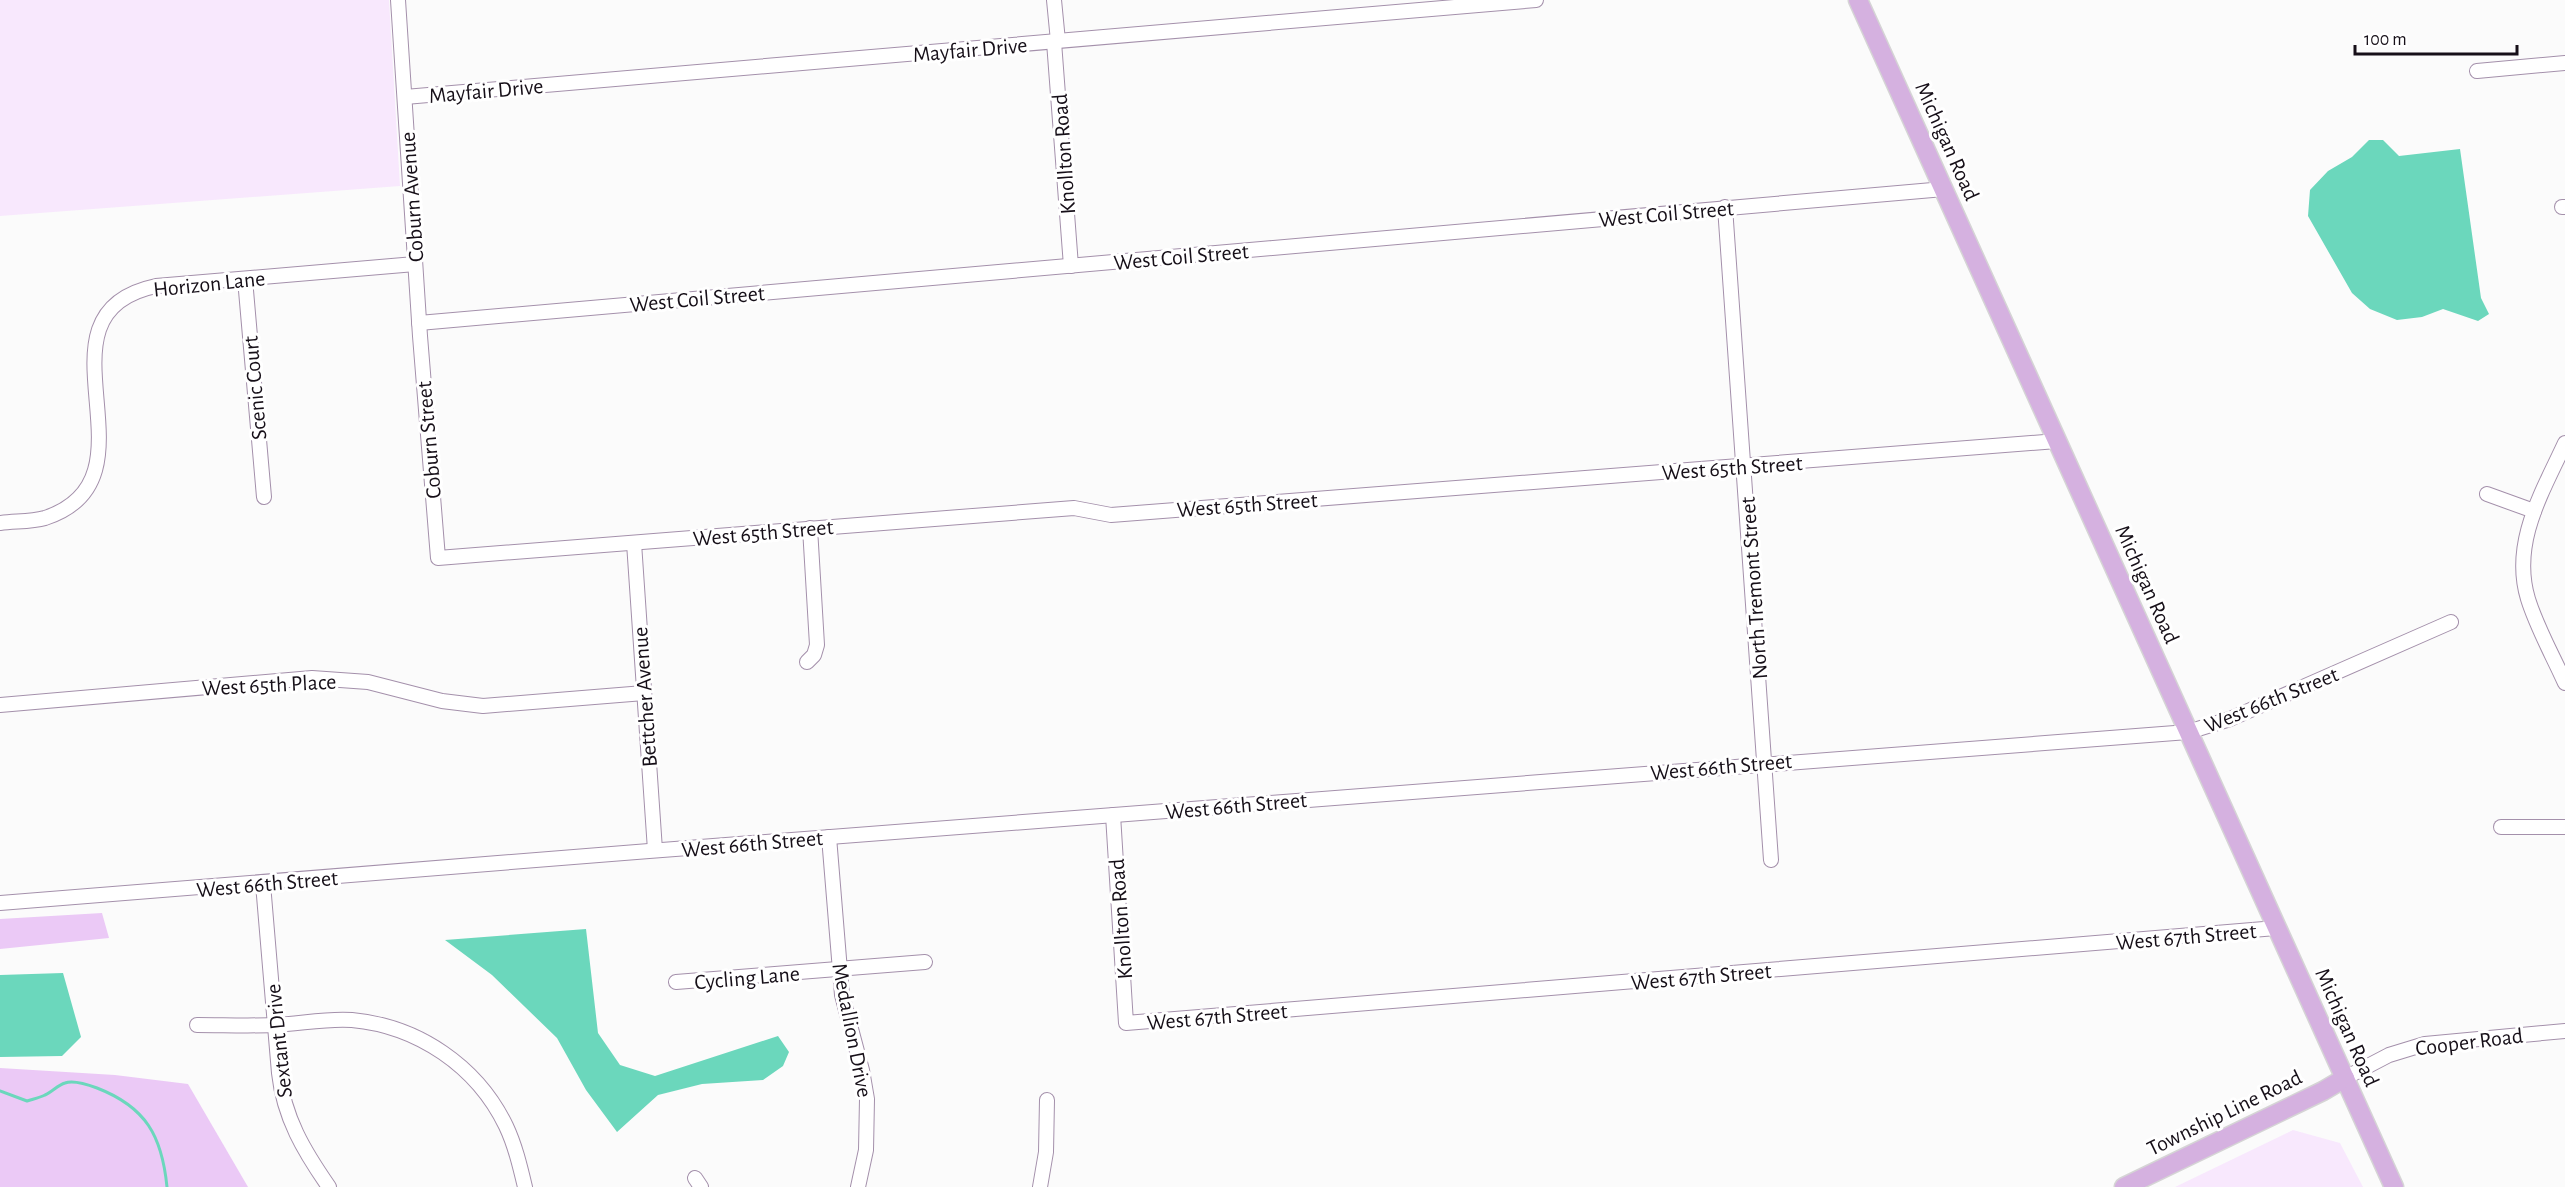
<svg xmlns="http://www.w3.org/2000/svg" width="2565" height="1187" font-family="'Alegreya Sans',sans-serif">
	<rect width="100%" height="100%" fill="#fbfbfb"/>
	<g fill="#f8e8fd">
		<polygon points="0,0 389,0 400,186 0,216"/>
		<polygon points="2293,1130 2340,1143 2363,1187 2175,1187"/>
	</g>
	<g fill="#ebc9f6">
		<polygon points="102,913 109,938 0,949 0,919"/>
		<polygon points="0,1068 115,1075 188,1084 248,1187 0,1187"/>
	</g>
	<g fill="#6bd7bc">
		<polygon points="2369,140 2383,140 2399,156 2460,149 2481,298 2489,314 2478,321 2443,309 2422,317 2397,320 2370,309 2352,293 2308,216 2310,190 2328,171 2352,157"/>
		<polygon points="586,929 598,1033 620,1065 655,1076 778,1036 789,1052 783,1066 763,1080 702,1084 658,1095 617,1132 586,1090 557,1038 492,975 445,940"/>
		<polygon points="63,973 81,1037 62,1056 0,1057 0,975"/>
	</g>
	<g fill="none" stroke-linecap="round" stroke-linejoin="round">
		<path stroke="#6bd7bc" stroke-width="3" d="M0,1091L27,1101C33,1099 39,1098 45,1095C52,1092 58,1085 65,1083C73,1080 89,1085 97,1088C146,1107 162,1136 167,1187"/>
		<defs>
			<g id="minor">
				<polyline points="398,0 420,336 438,558 1074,508 1111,515 2057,441"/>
				<polyline points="1054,0 1058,41"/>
				<polyline points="1054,42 1071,266"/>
				<polyline points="2477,71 2565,63"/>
				<polyline points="405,97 1536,0"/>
				<polyline points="1725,207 1771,860"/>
				<polyline points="2562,207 2565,207"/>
				<polyline points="245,279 264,497"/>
				<polyline points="419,323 1944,189"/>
				<path d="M2565,443C2542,493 2511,543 2528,599C2537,628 2553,656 2565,683"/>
				<polyline points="2487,494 2534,511"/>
				<path d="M0,523C15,521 31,522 45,518C168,478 22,314 156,286L415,264"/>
				<polyline points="634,543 655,850"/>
				<polyline points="807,662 814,655 817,645 810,528"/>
				<polyline points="0,705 312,678 368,682 442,701 483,706 644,693"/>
				<polyline points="1113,815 1126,1023 2276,928"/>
				<polyline points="2501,827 2565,827"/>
				<polyline points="829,837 842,995 862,1070 867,1099 866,1150 858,1187"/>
				<path d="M263,884L279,1073C284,1118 304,1151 329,1187"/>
				<path d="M0,903C216,887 432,868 649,851C1162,810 1675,769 2188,732L2230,719L2451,622"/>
				<polyline points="676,982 925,962"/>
				<path d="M197,1025C223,1025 249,1026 274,1025C300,1024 326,1018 352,1020C418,1026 477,1066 506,1126C515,1145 520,1166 525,1187"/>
				<polyline points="2345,1078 2389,1055 2425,1044 2565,1031"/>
				<polyline points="695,1178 701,1187"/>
				<polyline points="1040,1187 1046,1152 1047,1100"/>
			</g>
			<g id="major">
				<polyline points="1858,0 2394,1187"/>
				<polyline points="2124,1187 2323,1091 2345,1078"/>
			</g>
		</defs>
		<use href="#minor" stroke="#a490ab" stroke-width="16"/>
		<use href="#major" stroke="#d5d4d5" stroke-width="21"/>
		<use href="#minor" stroke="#fff" stroke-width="14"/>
		<use href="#major" stroke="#d5b1e0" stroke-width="18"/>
	</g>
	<g text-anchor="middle" stroke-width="6" stroke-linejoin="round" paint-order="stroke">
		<g font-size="22" fill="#160f18" stroke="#fff">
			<text transform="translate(970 49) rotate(-5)" y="8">Mayfair Drive</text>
			<text transform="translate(486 90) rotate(-5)" y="8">Mayfair Drive</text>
			<text transform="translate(1948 141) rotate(66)" y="8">Michigan Road</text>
			<text transform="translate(1063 154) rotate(-94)" y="8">Knollton Road</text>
			<text transform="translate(411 197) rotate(-94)" y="8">Coburn Avenue</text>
			<text transform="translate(1666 213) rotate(-5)" y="8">West Coil Street</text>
			<text transform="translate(1181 256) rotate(-5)" y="8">West Coil Street</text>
			<text transform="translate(209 283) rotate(-6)" y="8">Horizon Lane</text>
			<text transform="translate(697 298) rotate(-5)" y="8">West Coil Street</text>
			<text transform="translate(254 388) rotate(-95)" y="8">Scenic Court</text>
			<text transform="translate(428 440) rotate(-95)" y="8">Coburn Street</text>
			<text transform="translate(1732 467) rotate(-4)" y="8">West 65th Street</text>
			<text transform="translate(1247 504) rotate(-4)" y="8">West 65th Street</text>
			<text transform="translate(763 532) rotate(-5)" y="8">West 65th Street</text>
			<text transform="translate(2148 584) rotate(66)" y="8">Michigan Road</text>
			<text transform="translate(1753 588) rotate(-94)" y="8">North Tremont Street</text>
			<text transform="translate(269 684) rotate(-3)" y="8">West 65th Place</text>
			<text transform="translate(644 697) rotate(-94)" y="8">Bettcher Avenue</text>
			<text transform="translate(2271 699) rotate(-22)" y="8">West 66th Street</text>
			<text transform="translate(1721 766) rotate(-5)" y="8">West 66th Street</text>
			<text transform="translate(1236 805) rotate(-5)" y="8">West 66th Street</text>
			<text transform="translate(752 843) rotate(-5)" y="8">West 66th Street</text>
			<text transform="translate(267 883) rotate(-5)" y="8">West 66th Street</text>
			<text transform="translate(1120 919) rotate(-94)" y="8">Knollton Road</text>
			<text transform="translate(2186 936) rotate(-5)" y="8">West 67th Street</text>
			<text transform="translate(1701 976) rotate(-5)" y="8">West 67th Street</text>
			<text transform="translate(747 977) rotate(-5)" y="8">Cycling Lane</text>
			<text transform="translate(1217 1016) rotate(-5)" y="8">West 67th Street</text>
			<text transform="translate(2348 1027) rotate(66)" y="8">Michigan Road</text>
			<text transform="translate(853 1030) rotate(79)" y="8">Medallion Drive</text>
			<text transform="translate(278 1041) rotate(-96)" y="8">Sextant Drive</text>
			<text transform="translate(2469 1041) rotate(-7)" y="8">Cooper Road</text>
			<text transform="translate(2224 1112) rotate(-26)" y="8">Township Line Road</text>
		</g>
	</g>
	<path d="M2355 45v9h162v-9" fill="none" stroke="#160f18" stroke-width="3"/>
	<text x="2364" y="45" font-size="18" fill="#160f18" stroke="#ffffff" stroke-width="4.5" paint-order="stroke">100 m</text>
</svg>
